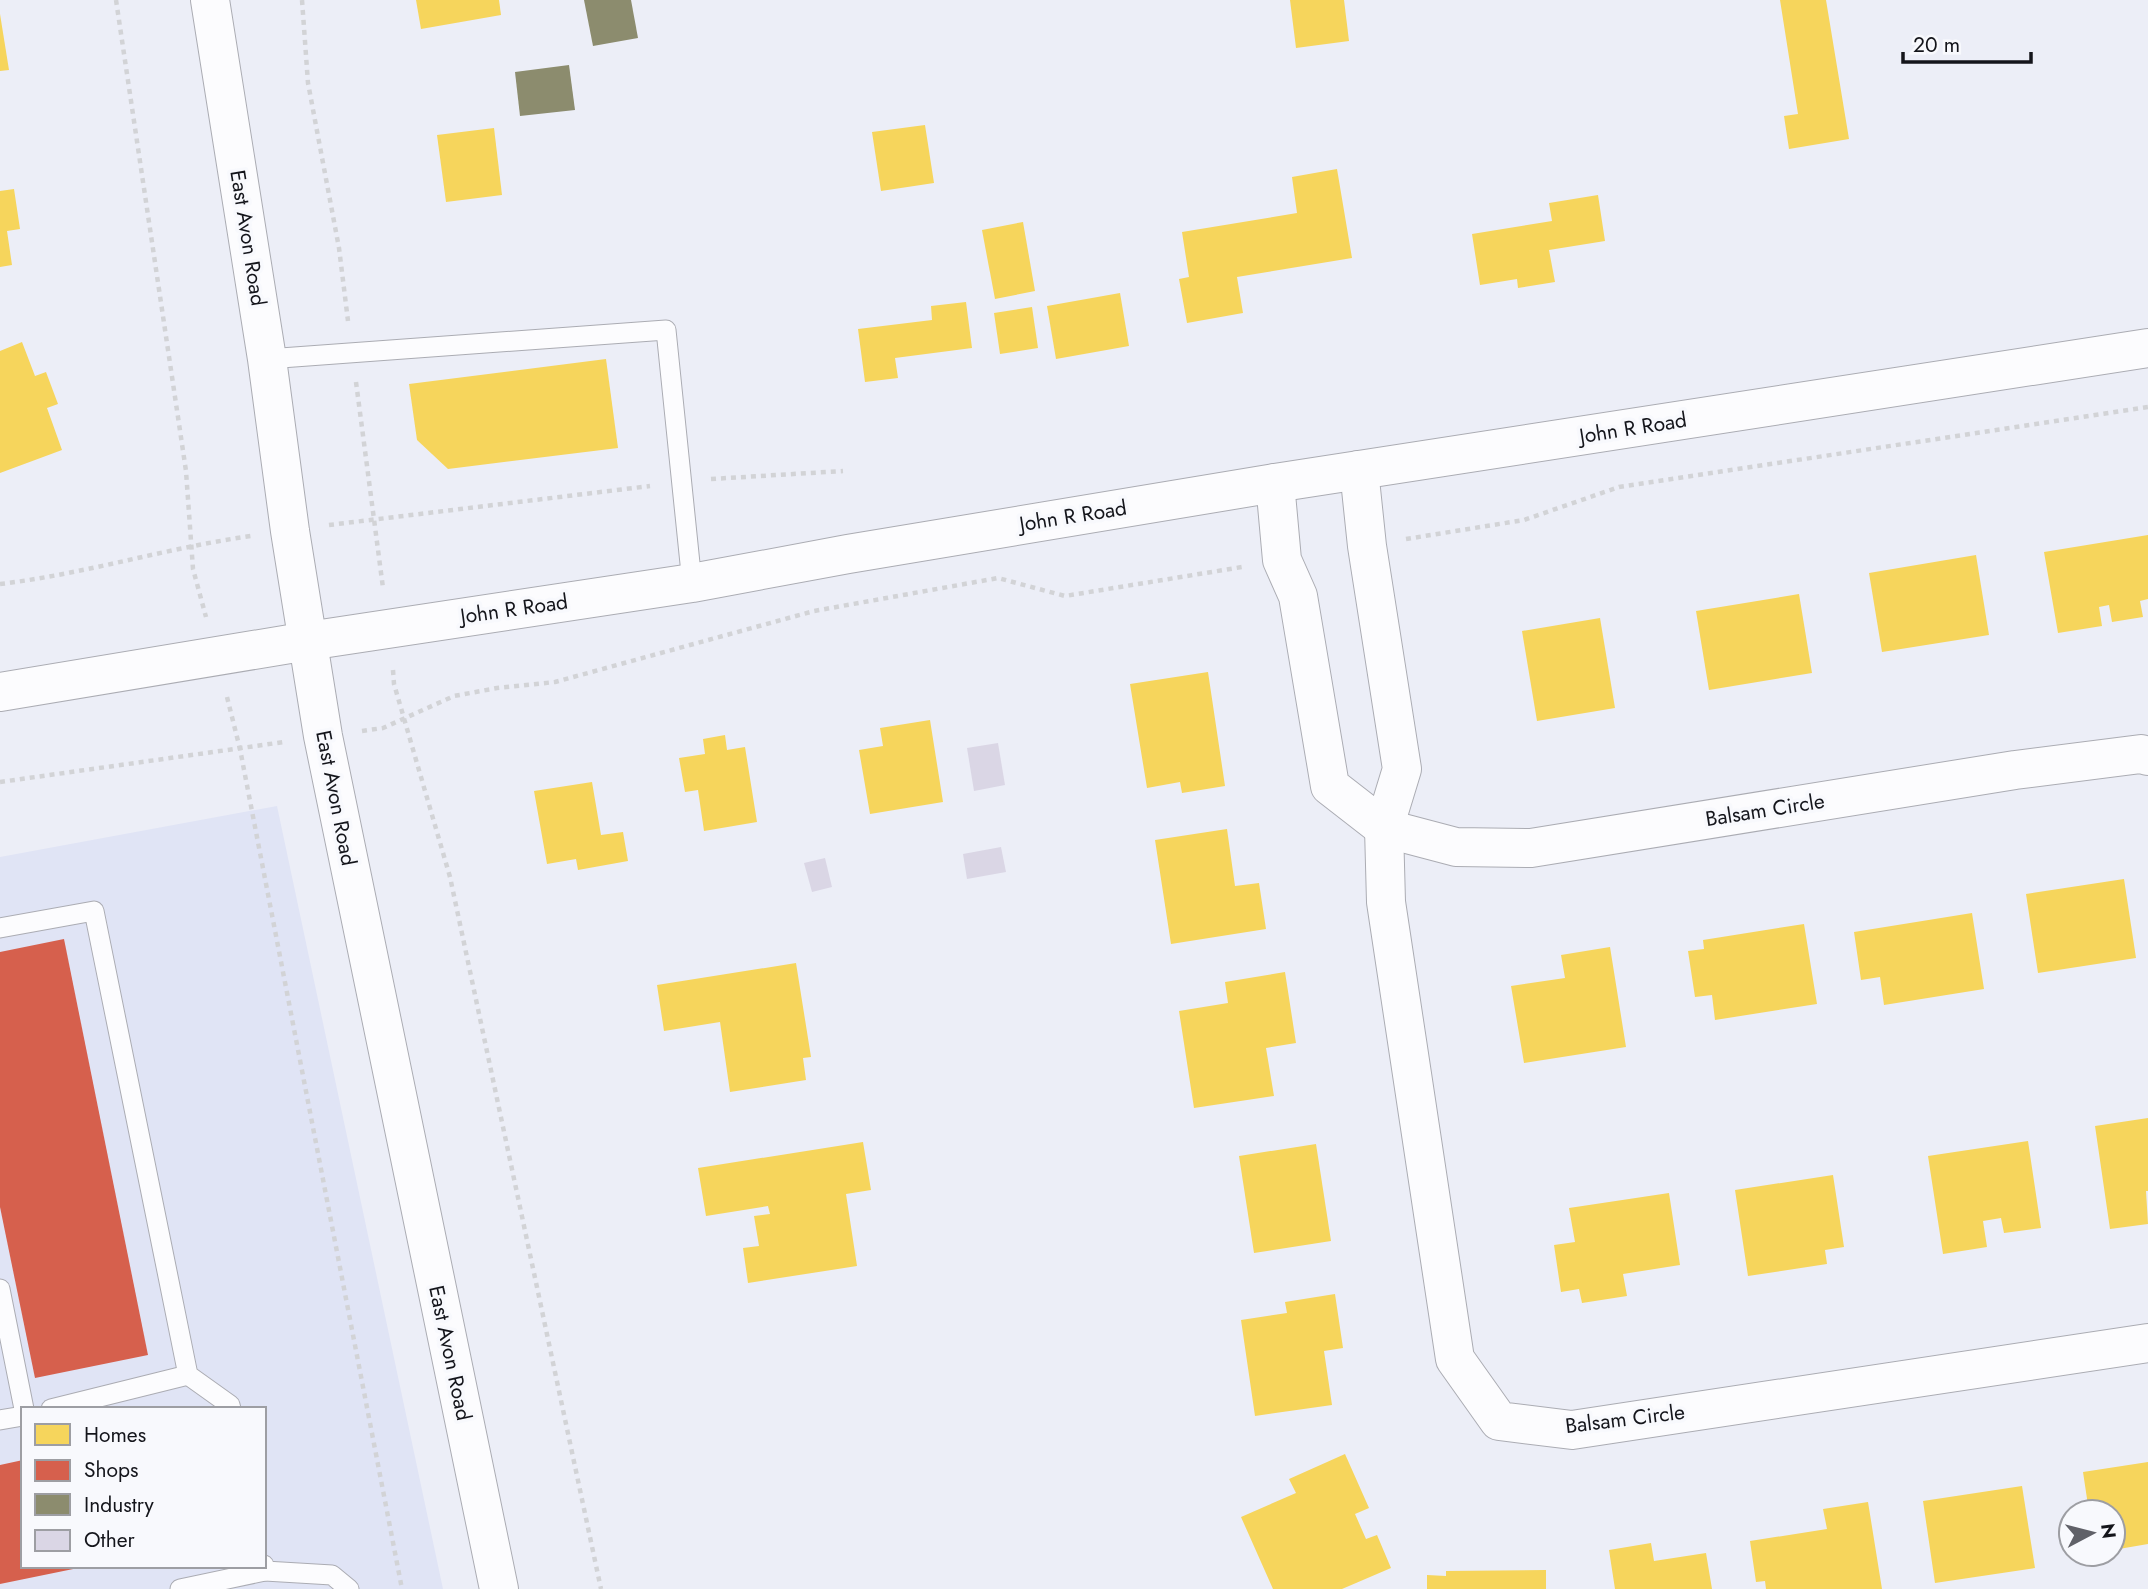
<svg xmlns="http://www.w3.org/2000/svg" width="2148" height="1589" font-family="Jost,sans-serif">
	<rect width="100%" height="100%" fill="#eceef7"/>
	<path fill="#e0e4f5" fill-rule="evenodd" d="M277,806L443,1589H0V857ZM23,1409H264V1566H23Z"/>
	<g fill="#f6d55c">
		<polygon points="416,0 499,0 501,15 421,29"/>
		<polygon points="1290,0 1344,0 1349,41 1296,48"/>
		<polygon points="1780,0 1826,0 1849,139 1789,149 1784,116 1798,114"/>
		<polygon points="0,14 9,70 0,71"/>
		<polygon points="925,125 934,183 881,191 872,132"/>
		<polygon points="494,128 502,195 446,202 437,135"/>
		<polygon points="1337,169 1352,258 1237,277 1243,313 1187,323 1179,279 1189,277 1182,232 1297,213 1292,177"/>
		<polygon points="14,189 20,229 7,231 12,265 0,267 0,191"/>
		<polygon points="1598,195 1605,241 1549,250 1555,282 1518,288 1517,279 1480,285 1472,234 1552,221 1549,203"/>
		<polygon points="1023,222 1035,291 995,299 982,230"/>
		<polygon points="1120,293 1129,346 1056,359 1047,306"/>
		<polygon points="966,302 972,348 895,358 898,378 865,382 858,329 932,320 931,306"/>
		<polygon points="1032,307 1038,348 1000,354 994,313"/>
		<polygon points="22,342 35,376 46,372 58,404 47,408 62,450 0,473 0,351"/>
		<polygon points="606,359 618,448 448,469 417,440 409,384"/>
		<polygon points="2148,535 2148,599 2140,601 2143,617 2112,622 2109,605 2099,607 2102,626 2058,633 2044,552"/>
		<polygon points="1976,555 1989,635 1882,652 1869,573"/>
		<polygon points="1799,594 1812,673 1709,690 1696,611"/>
		<polygon points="1600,618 1615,708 1537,721 1522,631"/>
		<polygon points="1208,672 1225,786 1182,793 1180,782 1147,788 1130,684"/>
		<polygon points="930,720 943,802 870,814 859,750 883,746 880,728"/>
		<polygon points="725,735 727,750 745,747 757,822 704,831 698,790 685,792 679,758 705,754 703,739"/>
		<polygon points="592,782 601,835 623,832 628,861 578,870 576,859 547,864 534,791"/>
		<polygon points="1227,829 1235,886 1259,883 1266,929 1171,944 1155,840"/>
		<polygon points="2124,879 2136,958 2038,973 2026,894"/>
		<polygon points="1972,913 1984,989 1884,1005 1880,977 1861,980 1854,932"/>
		<polygon points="1804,924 1817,1004 1715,1020 1712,995 1695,997 1688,951 1704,949 1703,940"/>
		<polygon points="1610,947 1626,1047 1524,1063 1511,986 1565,978 1561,955"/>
		<polygon points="796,963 811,1057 803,1058 806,1080 730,1092 720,1022 664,1031 657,985"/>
		<polygon points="1285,972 1296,1043 1266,1048 1274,1096 1194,1108 1179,1011 1228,1003 1225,982"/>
		<polygon points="2148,1118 2148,1191 2146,1191 2148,1224 2110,1229 2095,1126"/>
		<polygon points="2028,1141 2041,1228 2004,1233 2001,1218 1983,1221 1987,1247 1943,1254 1928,1156"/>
		<polygon points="863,1142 871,1190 846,1194 857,1266 748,1283 743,1248 759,1246 754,1216 770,1214 768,1206 706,1216 698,1168"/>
		<polygon points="1316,1144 1331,1241 1254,1253 1239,1156"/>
		<polygon points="1833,1175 1844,1247 1825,1250 1827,1264 1748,1276 1735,1190"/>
		<polygon points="1669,1193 1680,1265 1623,1274 1627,1296 1582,1303 1579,1289 1561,1292 1554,1245 1575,1242 1569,1208"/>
		<polygon points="1335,1294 1343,1348 1324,1351 1332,1405 1255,1416 1241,1320 1287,1313 1285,1302"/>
		<polygon points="1345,1454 1369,1508 1355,1514 1366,1539 1377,1535 1391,1568 1342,1589 1273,1589 1241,1517 1296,1493 1289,1479"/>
		<polygon points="2148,1462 2148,1544 2113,1550 2113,1512 2089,1512 2083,1472"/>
		<polygon points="2022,1486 2035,1568 1935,1583 1923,1501"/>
		<polygon points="1868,1502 1882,1589 1766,1589 1765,1581 1756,1582 1750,1541 1827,1529 1823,1509"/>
		<polygon points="1651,1543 1654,1561 1706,1553 1712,1589 1615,1589 1609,1550"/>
		<polygon points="1546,1570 1546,1589 1427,1589 1427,1575 1446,1576 1446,1571"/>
	</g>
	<g fill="#d6604d">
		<polygon points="64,939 148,1355 35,1378 0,1207 0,952"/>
		<polygon points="23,1460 23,1566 83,1567 0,1584 0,1465"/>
	</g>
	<g fill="#8c8c6e">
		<polygon points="584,0 631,0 638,38 593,46"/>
		<polygon points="569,65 575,110 520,116 515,72"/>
	</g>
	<g fill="#dad6e5">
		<polygon points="998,743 1005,785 974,791 967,748"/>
		<polygon points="1001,847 1006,872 967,879 963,854"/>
		<polygon points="825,858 832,887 812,892 804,863"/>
	</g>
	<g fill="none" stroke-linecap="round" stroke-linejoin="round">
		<defs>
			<g id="service">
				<polyline points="267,359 666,330 692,583"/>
				<polyline points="0,928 94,911 188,1375 230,1405 231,1409"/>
				<polyline points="0,1289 24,1409"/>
				<polyline points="51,1409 188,1375"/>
				<polyline points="0,1420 23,1416"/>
				<polyline points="265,1571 332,1575 349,1589"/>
				<polyline points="180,1589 265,1571 264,1565"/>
			</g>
			<g id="minor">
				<polyline points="1359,470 1367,546 1402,769 1384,828 1386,902 1455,1359 1499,1421 1572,1430 2148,1343"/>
				<polyline points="1275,483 1282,560 1298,596 1330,786 1384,828 1456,847 1531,848 2015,770 2141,754 2148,756"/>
			</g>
			<polyline id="tertiary" points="308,641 692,583 848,554 1275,483 2148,348"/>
			<g id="secondary">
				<polyline points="210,0 267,359 290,531 323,736 499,1589"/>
				<polyline points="0,692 308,641"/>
			</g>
		</defs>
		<use href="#service" stroke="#abacb3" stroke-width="21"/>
		<use href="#minor" stroke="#abacb3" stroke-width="40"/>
		<use href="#tertiary" stroke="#abacb3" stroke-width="40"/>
		<use href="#secondary" stroke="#abacb3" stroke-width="40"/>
		<g stroke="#d2d3d6" stroke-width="4.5" stroke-dasharray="5 5" stroke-linecap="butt">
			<polyline points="116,0 186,471 193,569 206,617"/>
			<polyline points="302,0 308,83 339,248 348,321"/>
			<polyline points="356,382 383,588"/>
			<polyline points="711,479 843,471"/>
			<polyline points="329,525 650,486"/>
			<polyline points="1406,539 1524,520 1619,487 2148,407"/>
			<path d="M0,584C85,574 166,548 251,536"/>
			<polyline points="393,670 394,684 450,877 601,1589"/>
			<polyline points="227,697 240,749 402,1589"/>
			<polyline points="362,731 383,728 454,696 497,688 555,682 814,611 998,578 1065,596 1242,567"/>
			<polyline points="0,782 284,742"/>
		</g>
		<use href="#service" stroke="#fcfcfe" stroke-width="19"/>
		<use href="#minor" stroke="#fcfcfe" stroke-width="38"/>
		<use href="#tertiary" stroke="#fcfcfe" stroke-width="38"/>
		<use href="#secondary" stroke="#fcfcfe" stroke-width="38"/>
	</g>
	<g text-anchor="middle" stroke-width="7" stroke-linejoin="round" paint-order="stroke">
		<g font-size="21" fill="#14151b" stroke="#f8f9fd">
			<text transform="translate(248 238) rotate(81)" y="7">East Avon Road</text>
			<text transform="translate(1633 428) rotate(-9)" y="7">John R Road</text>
			<text transform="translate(1073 516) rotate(-9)" y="7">John R Road</text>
			<text transform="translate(514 609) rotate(-8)" y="7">John R Road</text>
			<text transform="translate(336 798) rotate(79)" y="7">East Avon Road</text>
			<text transform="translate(1765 810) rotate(-9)" y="7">Balsam Circle</text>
			<text transform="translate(450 1353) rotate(78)" y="7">East Avon Road</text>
			<text transform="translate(1625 1419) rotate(-7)" y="7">Balsam Circle</text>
		</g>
	</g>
	<rect x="21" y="1407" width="245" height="161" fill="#f8f9fd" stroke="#9d9ea3" stroke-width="2"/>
	<rect x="35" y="1424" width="35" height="21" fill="#f6d55c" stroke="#9d9ea3" stroke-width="2"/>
	<text x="84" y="1442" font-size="21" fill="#14151b">Homes</text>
	<rect x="35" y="1460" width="35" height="21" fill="#d6604d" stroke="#9d9ea3" stroke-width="2"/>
	<text x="84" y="1477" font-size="21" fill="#14151b">Shops</text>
	<rect x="35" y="1494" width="35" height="21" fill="#8c8c6e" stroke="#9d9ea3" stroke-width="2"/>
	<text x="84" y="1512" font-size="21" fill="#14151b">Industry</text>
	<rect x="35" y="1530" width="35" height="21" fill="#dad6e5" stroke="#9d9ea3" stroke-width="2"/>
	<text x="84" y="1547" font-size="21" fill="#14151b">Other</text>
	<g transform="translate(2092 1533) rotate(83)"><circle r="33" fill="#f8f9fd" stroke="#9d9ea3" stroke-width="2"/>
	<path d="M0-5L12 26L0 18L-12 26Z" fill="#606168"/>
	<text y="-10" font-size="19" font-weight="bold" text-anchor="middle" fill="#14151b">N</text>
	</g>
	<path d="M1903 52v10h128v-10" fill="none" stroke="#14151b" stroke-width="3.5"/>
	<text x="1913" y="52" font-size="21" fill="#14151b" stroke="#f8f9fd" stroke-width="5" paint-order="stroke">20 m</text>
</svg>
